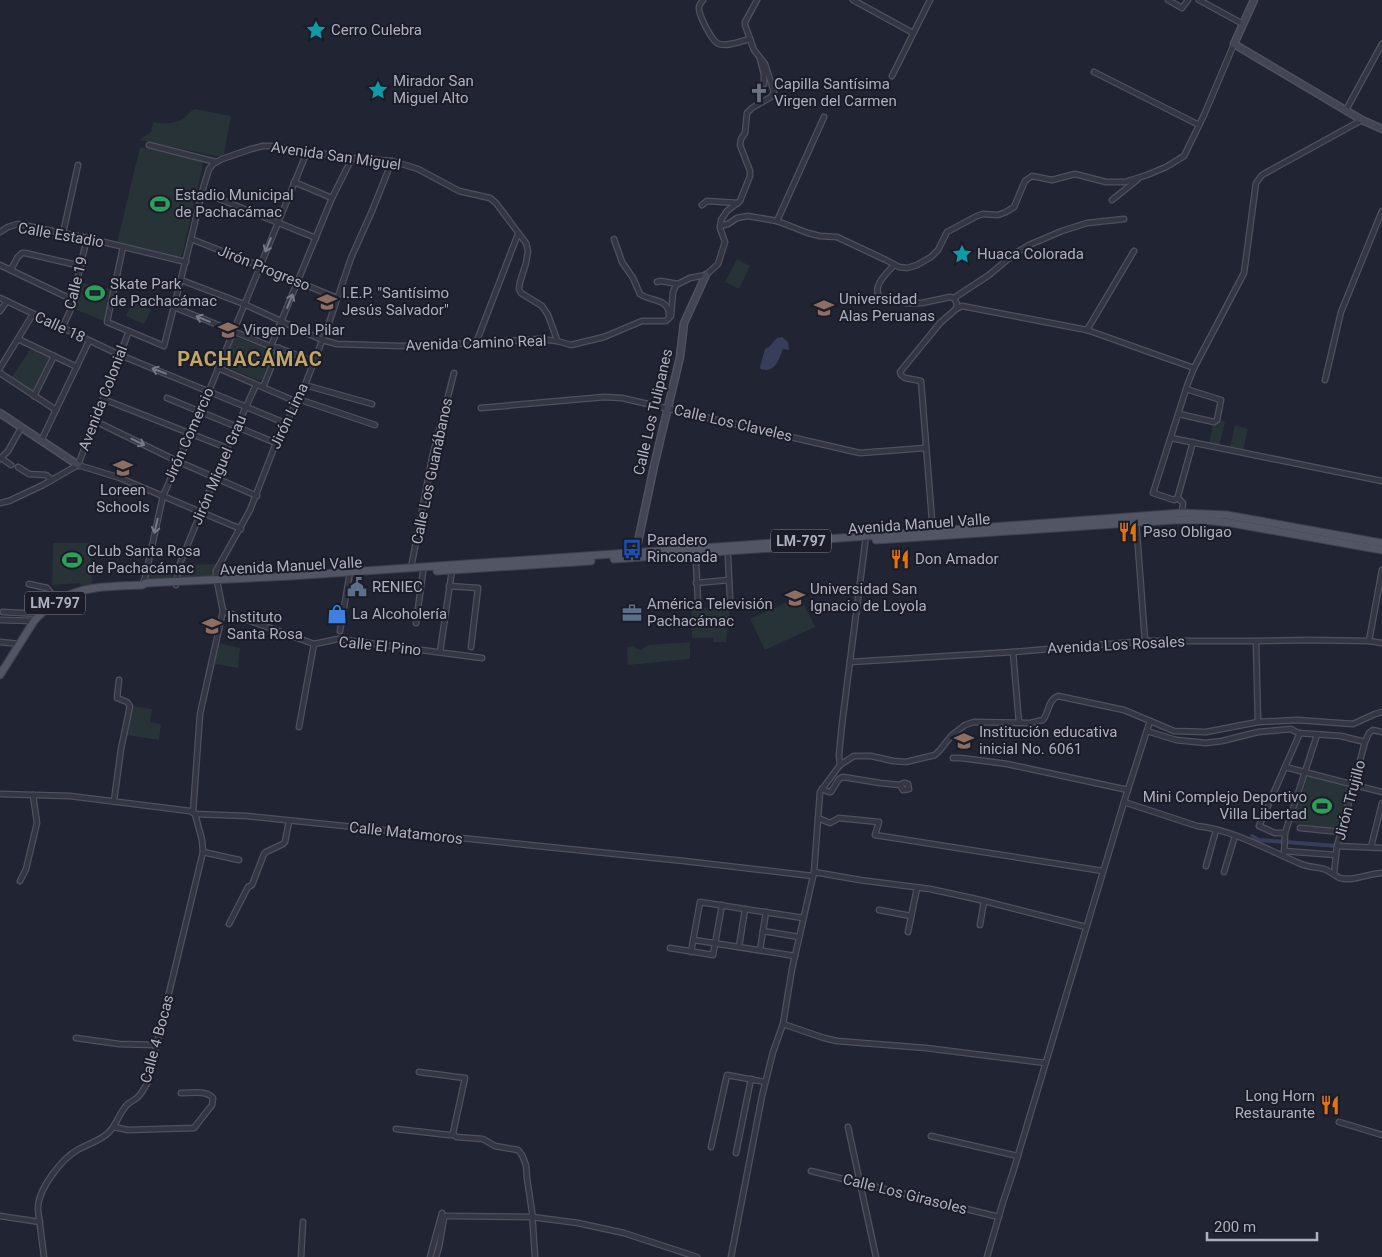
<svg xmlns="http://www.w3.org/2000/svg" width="1382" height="1257" font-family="Roboto,sans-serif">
	<rect width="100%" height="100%" fill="#212432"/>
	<g fill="#273337">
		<path d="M196,109L231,116L224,154L220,157L139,140L151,132L153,122C164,124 173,124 183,119C188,115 189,111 196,109Z"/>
		<polygon points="140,147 200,160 203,165 182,255 178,258 117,243"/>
		<polygon points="737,259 750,266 739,289 725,282"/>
		<polygon points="80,282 111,289 104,321 74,309"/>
		<polygon points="132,301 151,310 144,324 126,316"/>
		<polygon points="236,337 271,350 272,355 262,380 257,380 225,366 224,361 234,338"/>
		<polygon points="31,348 49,356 50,358 35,392 32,392 12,377"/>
		<polygon points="1217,419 1225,422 1219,447 1209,444 1213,423"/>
		<polygon points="1235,425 1248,429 1243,451 1230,448"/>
		<polygon points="53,543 90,543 92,585 81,586 80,583 52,585"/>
		<polygon points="217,564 214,568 212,578 179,579 179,568 182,565"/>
		<polygon points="176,566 172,580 146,582 148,568"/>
		<polygon points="800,596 815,627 765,650 750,619"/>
		<polygon points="730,606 726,642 713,642 713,638 692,638 691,609"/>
		<polygon points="690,642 690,659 628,665 627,647 634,646 637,649 641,650 648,645"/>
		<polygon points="219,643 240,648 238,668 214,664"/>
		<polygon points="131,706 152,709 150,722 161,724 159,740 126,735"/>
		<polygon points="1308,776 1351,788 1339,830 1292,823"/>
	</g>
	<path fill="#383e59" d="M782,337L788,342L789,350L783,349C779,359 775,374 761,369L760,367L765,349L769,347L777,338Z"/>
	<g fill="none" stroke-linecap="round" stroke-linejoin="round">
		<polyline stroke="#383e59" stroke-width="4" points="1252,836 1259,840 1337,846"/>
		<defs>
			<g id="street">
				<path d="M703,0C701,3 700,3 699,7C698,14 712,42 719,44C728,47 741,41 750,39"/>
				<polyline points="853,0 913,33"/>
				<polyline points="1168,0 1182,8 1188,0"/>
				<polyline points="1199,0 1243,24"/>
				<polyline points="760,59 764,74 764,84"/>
				<polyline points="1094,72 1199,125"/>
				<polyline points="892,76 930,0"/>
				<polyline points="1346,110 1382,44"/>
				<polyline points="149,145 216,162"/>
				<polyline points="294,182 332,198"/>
				<polyline points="202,192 316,238"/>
				<polyline points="1112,200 1137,180"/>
				<polyline points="702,205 707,201 738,203"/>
				<polyline points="777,221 824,117"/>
				<polyline points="720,226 728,224 737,218 748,216 777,221 808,233 820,236 837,237 886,260 899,267 907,268 917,265 931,257 938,250 947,232 977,216 983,214 998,215 1006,212 1014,207 1025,181 1032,176 1052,180 1075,174 1106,182 1125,182 1147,175 1166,167 1184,156 1204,115 1234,44"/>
				<polyline points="0,232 8,227 18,224 87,238 186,262"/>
				<polyline points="63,233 78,165"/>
				<polyline points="191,239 260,266 337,298"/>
				<path d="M614,239L622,262L633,278L640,294C651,302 669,298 669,315"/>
				<polyline points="123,247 107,322 164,346 191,239 202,192 209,169 213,164 222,159 251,149 263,146 270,146 352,158 392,161 418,169 459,191 490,198 496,203 526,243 528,251 526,263 520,282 519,289 521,293 542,306 548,315 556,337 557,341"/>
				<polyline points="0,265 73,300"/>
				<path d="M894,265C887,273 871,287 880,297L906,303H922L950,297L954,298L957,304L956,309L940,323L900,372L901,375L905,378L921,381L933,533"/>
				<polyline points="11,270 17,258 22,253 25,253 81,266"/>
				<polyline points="181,280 244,304 322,340 337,344 400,346 476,343 538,339 557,341 571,345 604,337 642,321 666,321 671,316 673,292 676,285 690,278 706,275 718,264 725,242 720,228 721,220 727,211 740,201 750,176 750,171 740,145 741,139 745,133 747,113 752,108 771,97 774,92 765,64 754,50 745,25 745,22 757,0"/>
				<polyline points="657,282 661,281 678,284"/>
				<polyline points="0,298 120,355 285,423"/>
				<polyline points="954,298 989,275 1014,254 1029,245 1062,231 1087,223 1124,219"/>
				<polyline points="174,307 272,347 279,348 314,362"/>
				<polyline points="956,309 962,306 1087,330 1194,368"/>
				<polyline points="0,311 7,301"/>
				<polyline points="62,328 70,311 87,238"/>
				<polyline points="1087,330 1134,251"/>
				<polyline points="18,339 77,367"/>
				<polyline points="476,343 518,234"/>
				<polyline points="271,346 332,198 352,158"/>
				<polyline points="0,368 33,314"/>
				<polyline points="218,368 297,402"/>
				<polyline points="0,373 56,410"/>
				<polyline points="1325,380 1341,312 1382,211"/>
				<polyline points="305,385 372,404"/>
				<polyline points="263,387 279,348"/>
				<polyline points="34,396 54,356"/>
				<polyline points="167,398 276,443"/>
				<polyline points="103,399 227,448"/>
				<polyline points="298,399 375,425"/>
				<polyline points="481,408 604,397 622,398 860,453 925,448"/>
				<polyline points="1179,414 1214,422 1217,420 1221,400 1186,389"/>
				<polyline points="95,421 177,461 257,496"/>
				<polyline points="1171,438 1382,481"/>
				<polyline points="41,441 89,341"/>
				<polyline points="1,458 11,465"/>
				<polyline points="0,459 8,451 21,428"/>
				<polyline points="78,465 120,478 241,529"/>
				<polyline points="78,465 129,331"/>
				<polyline points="18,467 29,474 46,475 52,480"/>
				<polyline points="1178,498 1174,500 1153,493 1188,383 1194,368 1244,273 1256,183 1262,175 1362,120"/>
				<polyline points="0,503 9,501 43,485 78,465"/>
				<polyline points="1182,513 1183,503 1178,498 1178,496 1193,442"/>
				<polyline points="1136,520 1145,641"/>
				<polyline points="728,557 730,599"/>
				<polyline points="696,562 698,602"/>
				<polyline points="411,568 432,458 454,373"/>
				<polyline points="696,583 729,580"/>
				<polyline points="29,584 47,588 58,601"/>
				<polyline points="142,585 145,578 163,496 209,391 307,152"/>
				<polyline points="176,585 179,566 227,448 256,385"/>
				<polyline points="449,586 478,588 471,647"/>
				<polyline points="223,611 314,644 338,639 482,658"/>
				<polyline points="3,612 41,614"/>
				<polyline points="0,620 34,621"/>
				<polyline points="416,623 423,572"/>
				<polyline points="340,631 350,572"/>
				<polyline points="1256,641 1258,722"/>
				<polyline points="1369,641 1382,570"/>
				<polyline points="0,642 20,644"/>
				<polyline points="440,652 452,570"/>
				<polyline points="1013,652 1019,723"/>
				<polyline points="850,662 1013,652 1145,641 1256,641 1309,640 1369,641 1382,643"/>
				<polyline points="299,727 314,644"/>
				<polyline points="1147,731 1176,740 1206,743 1222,741 1258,732 1291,729 1298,733 1341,736 1365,742"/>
				<polyline points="953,758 961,758 1007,764 1128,790"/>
				<polyline points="840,765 839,755 842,724 866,536"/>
				<polyline points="1285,767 1382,792"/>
				<polyline points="822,789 829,792 831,792 839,779 843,777 880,783 900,785 904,783 908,784 909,789 903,790 900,785"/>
				<polyline points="0,794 70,796 190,811 195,814 247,816 684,861 813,876"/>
				<polyline points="114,801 121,749 130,706 127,702 117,698 119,680"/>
				<path d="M1124,802L1197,826C1231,829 1270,851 1301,864C1308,867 1316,867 1324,869C1330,871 1335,876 1340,878C1352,882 1370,873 1382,873"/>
				<polyline points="193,812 200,714 223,611 216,576 216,571 250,510 276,443 305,385 330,320 351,258 372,211 392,161"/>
				<polyline points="818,818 830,823 839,818 879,822 875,835 1103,871"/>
				<polyline points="1300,828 1341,832"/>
				<polyline points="1285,833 1275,833 1259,826 1300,733"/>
				<polyline points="1337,846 1382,848"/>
				<polyline points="1371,847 1382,803"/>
				<polyline points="1284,851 1336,855"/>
				<polyline points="203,852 239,860"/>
				<polyline points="1284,856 1285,833 1317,735"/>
				<polyline points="1206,866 1216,830"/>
				<polyline points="814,872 860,880 930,889 976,899 1086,927"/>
				<polyline points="1224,872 1235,836"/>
				<polyline points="1334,874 1337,846 1365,742 1369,733 1373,730 1382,732"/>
				<polyline points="20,881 26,869 37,823 33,795"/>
				<polyline points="879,910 911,916"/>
				<polyline points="229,924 248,887 252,885 264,854 266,852 283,844 285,842 289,821"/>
				<polyline points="980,925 984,901"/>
				<polyline points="763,931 799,937"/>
				<polyline points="908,932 917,888"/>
				<polyline points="694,940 795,956"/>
				<polyline points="739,947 745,909"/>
				<polyline points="670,948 713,955 722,905"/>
				<polyline points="760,950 766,912"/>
				<polyline points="691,952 700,902 803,918"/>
				<polyline points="783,1024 824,1038 837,1041 926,1048 1045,1063"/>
				<polyline points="76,1038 119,1044 156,1045"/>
				<polyline points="419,1072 465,1078 453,1133 456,1137 483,1139 495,1146 518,1150 522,1155 526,1165 527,1178 532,1212 535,1257"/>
				<polyline points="1339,1122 1382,1135"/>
				<path d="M114,1127L128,1130L194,1128L212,1105L213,1098C206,1090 191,1093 181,1093"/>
				<polyline points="848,1127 876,1257"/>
				<polyline points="396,1129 449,1135 454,1135"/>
				<polyline points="931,1136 1018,1156"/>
				<polyline points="711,1147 727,1075 765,1082"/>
				<polyline points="736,1153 751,1079"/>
				<polyline points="811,1171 999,1217"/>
				<polyline points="0,1216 40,1222"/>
				<path d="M44,1257L38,1210C37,1190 62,1158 79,1149C88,1144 99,1141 107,1134C116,1127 118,1115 126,1106C129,1102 135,1100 138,1097C142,1093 144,1088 147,1084L203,852L202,840L195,814"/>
				<polyline points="301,1257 303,1222"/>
				<polyline points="430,1257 442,1213"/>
				<polyline points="436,1257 439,1247 444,1218 446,1216 451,1216 532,1217 578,1223 624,1233 697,1257"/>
				<path d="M731,1257L762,1096L773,1052L783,1024L792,969L814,872L820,792L840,765L854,756H871L893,761L906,762L935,755L940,750L952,735L965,725L974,722L1030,723L1043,720C1049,712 1048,700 1058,696L1124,710L1174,731L1206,732L1258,722L1297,720L1353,724L1375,714L1382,712"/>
				<polyline points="987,1257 1003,1202 1013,1172 1124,802 1150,721"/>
			</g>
			<g id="secondary">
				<polyline points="1254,0 1234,44 1362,120 1382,129"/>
				<polyline points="0,413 78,465"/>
				<polyline points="635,556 654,466 680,357 684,323 706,275"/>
			</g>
			<g id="primary">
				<polyline points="876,540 1175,520 1203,520 1231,523 1382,550"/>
				<polyline points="614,559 800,546"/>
				<polyline points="437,571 591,561"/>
				<path d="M0,675L34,621C66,585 98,587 142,585L146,583L291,576L745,545L1182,513L1227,515L1382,543"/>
			</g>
		</defs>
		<use href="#street" stroke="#4e515e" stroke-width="7"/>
		<use href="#secondary" stroke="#4e515e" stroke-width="9"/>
		<use href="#primary" stroke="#3d404c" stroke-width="9"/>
		<use href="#street" stroke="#343643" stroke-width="4.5"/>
		<use href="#secondary" stroke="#434555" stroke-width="6"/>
		<use href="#primary" stroke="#525563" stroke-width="7"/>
	</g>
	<defs><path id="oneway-shaft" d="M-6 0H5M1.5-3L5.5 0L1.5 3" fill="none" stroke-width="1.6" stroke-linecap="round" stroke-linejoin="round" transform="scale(1.25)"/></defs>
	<g stroke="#777988">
		<use href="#oneway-shaft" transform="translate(268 245) rotate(112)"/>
		<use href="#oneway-shaft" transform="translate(290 301) rotate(-67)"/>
		<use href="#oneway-shaft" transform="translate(203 319) rotate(-158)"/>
		<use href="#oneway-shaft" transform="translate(159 371) rotate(-159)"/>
		<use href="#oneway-shaft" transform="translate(138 442) rotate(26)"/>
		<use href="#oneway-shaft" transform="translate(156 526) rotate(103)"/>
	</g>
	<defs>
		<symbol id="sight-bare" viewBox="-9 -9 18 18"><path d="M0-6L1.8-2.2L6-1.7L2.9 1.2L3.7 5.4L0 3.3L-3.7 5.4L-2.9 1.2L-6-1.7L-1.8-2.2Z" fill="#0f9aa8" stroke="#1a1c27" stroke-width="2.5" paint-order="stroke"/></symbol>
		<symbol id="church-bare" viewBox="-9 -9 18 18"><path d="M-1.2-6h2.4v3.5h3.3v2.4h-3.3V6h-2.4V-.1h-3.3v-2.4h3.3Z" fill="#6b7280" stroke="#1a1c27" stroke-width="2.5" paint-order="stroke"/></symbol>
		<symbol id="stadium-bare" viewBox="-9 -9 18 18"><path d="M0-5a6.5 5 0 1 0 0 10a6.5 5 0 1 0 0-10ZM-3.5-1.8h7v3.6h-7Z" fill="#2e9e5b" stroke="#1a1c27" stroke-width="2.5" paint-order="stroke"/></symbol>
		<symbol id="school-bare" viewBox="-9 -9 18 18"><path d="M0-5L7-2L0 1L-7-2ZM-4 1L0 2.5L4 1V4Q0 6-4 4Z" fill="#8d6e63" stroke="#1a1c27" stroke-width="2.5" paint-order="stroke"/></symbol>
		<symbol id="university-bare" viewBox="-9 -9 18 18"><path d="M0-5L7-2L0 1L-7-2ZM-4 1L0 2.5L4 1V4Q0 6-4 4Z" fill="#8d6e63" stroke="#1a1c27" stroke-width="2.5" paint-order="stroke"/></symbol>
		<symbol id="restaurant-bare" viewBox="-9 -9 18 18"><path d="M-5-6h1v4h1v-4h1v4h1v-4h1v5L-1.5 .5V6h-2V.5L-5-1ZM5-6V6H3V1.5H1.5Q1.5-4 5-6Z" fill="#e8710a" stroke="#1a1c27" stroke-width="2.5" paint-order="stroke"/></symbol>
		<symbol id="bus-bare" viewBox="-9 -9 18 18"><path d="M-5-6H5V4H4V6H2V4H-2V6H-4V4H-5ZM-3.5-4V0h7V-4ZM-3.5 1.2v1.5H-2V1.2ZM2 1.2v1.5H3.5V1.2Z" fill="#1a4fb4" stroke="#1a1c27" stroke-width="2.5" paint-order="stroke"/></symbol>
		<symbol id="civic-bare" viewBox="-9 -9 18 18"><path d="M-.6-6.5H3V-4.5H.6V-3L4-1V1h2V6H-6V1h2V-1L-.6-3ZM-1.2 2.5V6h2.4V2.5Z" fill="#5c6f8a" stroke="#1a1c27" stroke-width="2.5" paint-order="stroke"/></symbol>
		<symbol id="office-bare" viewBox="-9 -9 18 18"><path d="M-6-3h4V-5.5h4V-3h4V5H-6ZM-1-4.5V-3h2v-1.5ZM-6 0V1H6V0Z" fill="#5c6f8a" stroke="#1a1c27" stroke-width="2.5" paint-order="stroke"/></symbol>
		<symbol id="shop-bare" viewBox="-9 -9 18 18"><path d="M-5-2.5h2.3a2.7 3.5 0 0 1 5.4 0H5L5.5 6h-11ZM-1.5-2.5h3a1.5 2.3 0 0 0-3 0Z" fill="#3f7fe0" stroke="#1a1c27" stroke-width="2.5" paint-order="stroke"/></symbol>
	</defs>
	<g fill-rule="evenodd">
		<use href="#sight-bare" x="302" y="16" width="28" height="28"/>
		<use href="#sight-bare" x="364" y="76" width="28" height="28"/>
		<use href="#church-bare" x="745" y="79" width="28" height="28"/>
		<use href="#stadium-bare" x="146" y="190" width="28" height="28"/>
		<use href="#sight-bare" x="948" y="240" width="28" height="28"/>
		<use href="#stadium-bare" x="81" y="279" width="28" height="28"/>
		<use href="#school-bare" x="313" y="288" width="28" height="28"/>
		<use href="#university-bare" x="810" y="294" width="28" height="28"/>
		<use href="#school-bare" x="214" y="316" width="28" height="28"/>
		<use href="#school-bare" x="109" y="454" width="28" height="28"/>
		<use href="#restaurant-bare" x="1114" y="518" width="28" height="28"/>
		<use href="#bus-bare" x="618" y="535" width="28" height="28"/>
		<use href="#restaurant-bare" x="886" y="545" width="28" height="28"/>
		<use href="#stadium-bare" x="58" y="546" width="28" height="28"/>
		<use href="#civic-bare" x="343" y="573" width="28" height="28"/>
		<use href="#university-bare" x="781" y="584" width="28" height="28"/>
		<use href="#office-bare" x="618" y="599" width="28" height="28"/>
		<use href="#shop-bare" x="323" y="600" width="28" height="28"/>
		<use href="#university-bare" x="198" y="612" width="28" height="28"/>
		<use href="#school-bare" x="950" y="727" width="28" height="28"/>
		<use href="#stadium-bare" x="1308" y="792" width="28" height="28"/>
		<use href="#restaurant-bare" x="1316" y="1091" width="28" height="28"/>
	</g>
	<g text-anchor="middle" stroke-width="4" stroke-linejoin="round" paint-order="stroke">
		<g fill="#1a1c27" stroke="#828492" stroke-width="1">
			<rect x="771" y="529.5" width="60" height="23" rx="4"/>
			<rect x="25" y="591.5" width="60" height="23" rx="4"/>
		</g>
		<g font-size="14" font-weight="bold" fill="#aeb0c0">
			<text x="801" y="546">LM-797</text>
			<text x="55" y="608">LM-797</text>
		</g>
		<g font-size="15" fill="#aeb0c0" stroke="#1a1c27" text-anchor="start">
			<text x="331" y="35">Cerro Culebra</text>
			<text x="393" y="86">Mirador San<tspan x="393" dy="17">Miguel Alto</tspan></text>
			<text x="774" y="89">Capilla Santísima<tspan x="774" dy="17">Virgen del Carmen</tspan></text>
			<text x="175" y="200">Estadio Municipal<tspan x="175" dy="17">de Pachacámac</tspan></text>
			<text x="977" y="259">Huaca Colorada</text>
			<text x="110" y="289">Skate Park<tspan x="110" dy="17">de Pachacámac</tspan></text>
			<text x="342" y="298">I.E.P. "Santísimo<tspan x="342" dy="17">Jesús Salvador"</tspan></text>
			<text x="839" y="304">Universidad<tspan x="839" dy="17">Alas Peruanas</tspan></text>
			<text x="243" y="335">Virgen Del Pilar</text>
			<text x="123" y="495" text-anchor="middle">Loreen<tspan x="123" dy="17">Schools</tspan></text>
			<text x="1143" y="537">Paso Obligao</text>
			<text x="647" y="545">Paradero<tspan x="647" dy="17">Rinconada</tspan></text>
			<text x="87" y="556">CLub Santa Rosa<tspan x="87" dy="17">de Pachacámac</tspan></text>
			<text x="915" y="564">Don Amador</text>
			<text x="372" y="592">RENIEC</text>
			<text x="810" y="594">Universidad San<tspan x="810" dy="17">Ignacio de Loyola</tspan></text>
			<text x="647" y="609">América Televisión<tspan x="647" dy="17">Pachacámac</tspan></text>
			<text x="352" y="619">La Alcoholería</text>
			<text x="227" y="622">Instituto<tspan x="227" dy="17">Santa Rosa</tspan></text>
			<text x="979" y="737">Institución educativa<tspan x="979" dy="17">inicial No. 6061</tspan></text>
			<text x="1307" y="802" text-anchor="end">Mini Complejo Deportivo<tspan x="1307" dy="17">Villa Libertad</tspan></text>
			<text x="1315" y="1101" text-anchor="end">Long Horn<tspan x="1315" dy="17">Restaurante</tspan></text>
		</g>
		<g font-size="15" fill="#aeb0c0" stroke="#1a1c27">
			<text transform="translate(336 156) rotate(8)" y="5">Avenida San Miguel</text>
			<text transform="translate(61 235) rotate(10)" y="5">Calle Estadio</text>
			<text transform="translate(264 268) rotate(22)" y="5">Jirón Progreso</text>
			<text transform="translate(76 283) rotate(-76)" y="5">Calle 19</text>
			<text transform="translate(60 327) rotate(25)" y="5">Calle 18</text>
			<text transform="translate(476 343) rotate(-2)" y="5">Avenida Camino Real</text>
			<text transform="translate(103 398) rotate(-69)" y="5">Avenida Colonial</text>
			<text transform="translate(653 412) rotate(-77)" y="5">Calle Los Tulipanes</text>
			<text transform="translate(289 416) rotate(-65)" y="5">Jirón Lima</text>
			<text transform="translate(733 423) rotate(13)" y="5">Calle Los Claveles</text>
			<text transform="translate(189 435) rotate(-66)" y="5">Jirón Comercio</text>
			<text transform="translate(219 470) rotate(-67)" y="5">Jirón Miguel Grau</text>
			<text transform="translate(432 471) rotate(-78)" y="5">Calle Los Guanábanos</text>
			<text transform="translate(919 524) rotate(-4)" y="5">Avenida Manuel Valle</text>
			<text transform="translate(291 566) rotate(-3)" y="5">Avenida Manuel Valle</text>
			<text transform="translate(1116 645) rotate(-3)" y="5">Avenida Los Rosales</text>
			<text transform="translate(380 646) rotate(6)" y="5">Calle El Pino</text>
			<text transform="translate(1350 800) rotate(-75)" y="5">Jirón Trujillo</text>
			<text transform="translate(406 833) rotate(6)" y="5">Calle Matamoros</text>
			<text transform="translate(157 1039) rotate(-75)" y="5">Calle 4 Bocas</text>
			<text transform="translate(905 1194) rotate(14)" y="5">Calle Los Girasoles</text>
		</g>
		<g font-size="20" font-weight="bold" letter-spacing="1" fill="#c3a666" stroke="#1a1c27">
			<text x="250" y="366">PACHACÁMAC</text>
		</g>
	</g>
	<path d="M1207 1232v8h110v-8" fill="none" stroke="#aeb0c0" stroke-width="2.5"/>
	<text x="1214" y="1232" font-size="15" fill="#aeb0c0" stroke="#1a1c27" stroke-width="4" paint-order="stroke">200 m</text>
</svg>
